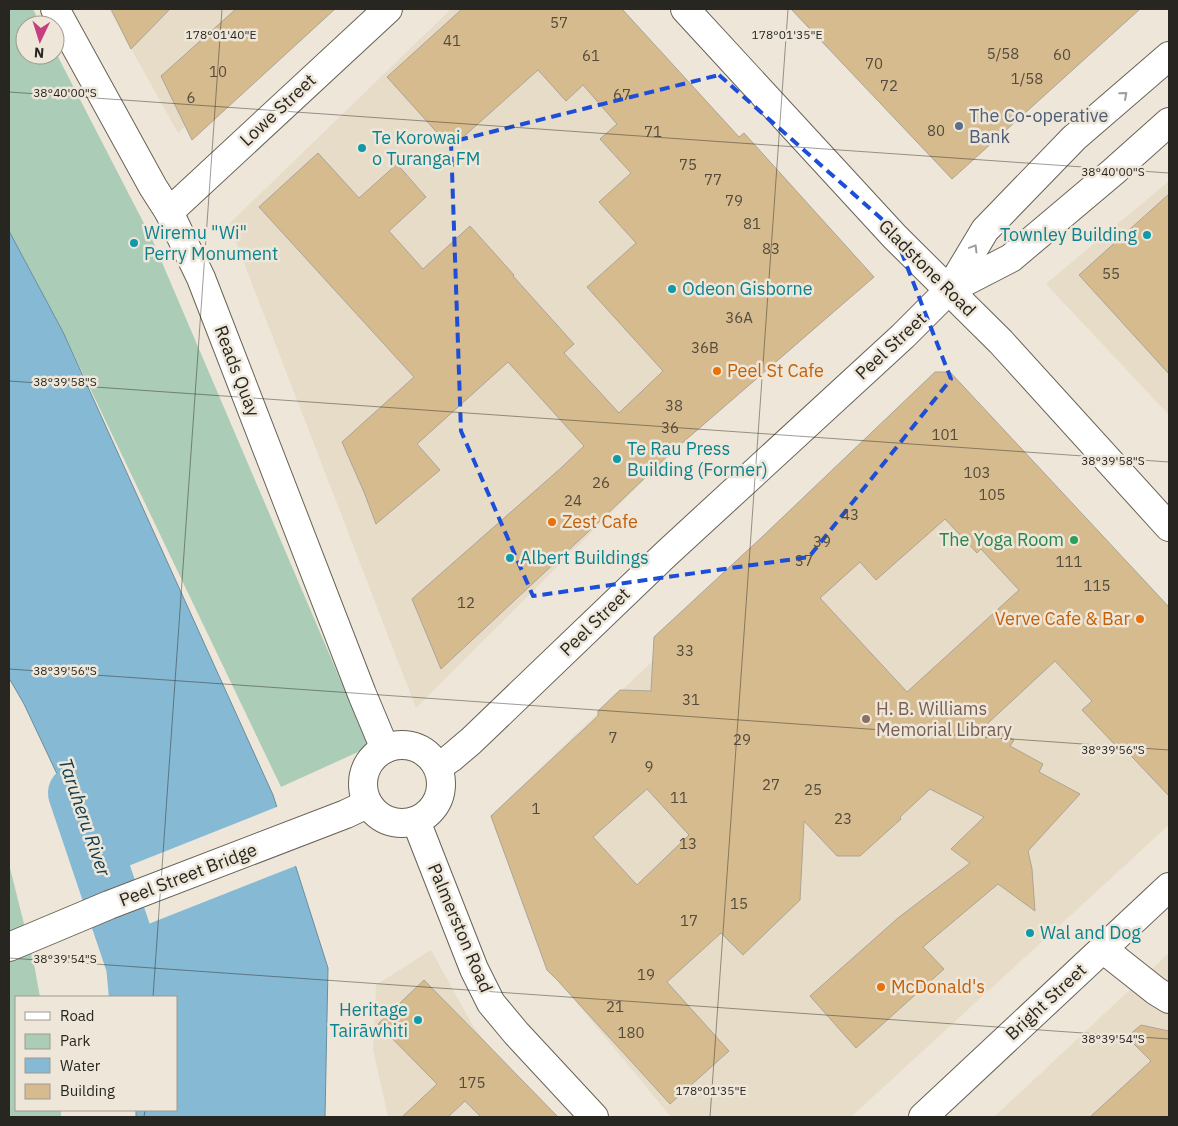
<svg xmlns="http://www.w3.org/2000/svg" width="1178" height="1126" font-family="'IBM Plex Sans',sans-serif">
	<rect width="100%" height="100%" fill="#eee7d9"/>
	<g fill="#e6dcc7">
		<polygon points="109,9 311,9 178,133"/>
		<polygon points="451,9 591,9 842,282 416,708 229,224"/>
		<polygon points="1169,181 1169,415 1046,284"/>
		<polygon points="940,387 1169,632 1169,825 851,1117 671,1117 548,968 490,816"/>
		<polygon points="431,950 473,1026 547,1117 388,1117 373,1049 376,985"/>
		<polygon points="1169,953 1169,1117 994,1117"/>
	</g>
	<g fill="#abccb7">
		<polygon points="9,9 33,9 41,25 25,25 25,55 55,55 55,51 152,239 369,747 281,787 63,332 9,231"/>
		<polygon points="9,864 34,964 40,997 16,997 16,1110 61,1110 61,1117 9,1117"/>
	</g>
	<polygon fill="#86b9d4" stroke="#6a8d9e" points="9,231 63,332 273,795 328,968 325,1117 136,1117 136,1110 176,1110 176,997 131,997 124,916 24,704 9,678"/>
	<polygon fill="#eee7d9" points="279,806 298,865 123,934 122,916 103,876"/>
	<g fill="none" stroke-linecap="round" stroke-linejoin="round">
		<polyline stroke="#86b9d4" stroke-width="56" points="76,793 134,965 137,997"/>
	</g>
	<g fill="#d6bb8f" stroke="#aca497" fill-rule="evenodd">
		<polygon points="111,9 170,9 131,49"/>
		<polygon points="236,9 335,9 192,140 161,76"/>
		<polygon points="462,9 622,9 739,137 744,133 874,277 673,451 604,517 441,669 412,599 561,468 584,446 508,362 417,444 440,470 376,524 364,492 342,442 414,377 259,207 318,153 359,198 397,164 426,197 389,231 423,269 470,226 514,275 513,276 574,344 564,353 619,413 663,371 587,287 636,243 599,202 631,173 600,139 617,124 583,85 566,101 538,70 451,148 387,77"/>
		<polygon points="791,9 1140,9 952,179"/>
		<polygon points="1169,194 1169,374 1079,275"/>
		<path d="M935,372H950L1169,607V796L1119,743L1116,746L1082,710L1092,701L1055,661L986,725L1014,740L1010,746L1043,764L1039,772L1080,794L1028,851L1032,869L1035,911L998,884L923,947L944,969L856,1048L810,996L898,918L970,863L951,849L984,817L930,789L900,817L901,819L860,856H837L804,821L800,900L743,955L721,933L667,982L729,1051L670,1104L558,981L547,970L491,816L598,716V711L620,690L651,691L654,637L762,537ZM945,519L977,553L981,549L1019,590L907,692L820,598L860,562L876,580ZM647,789L689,835L637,885L593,837Z"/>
		<polygon points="424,980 483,1040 558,1117 481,1117 465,1101 448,1117 402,1117 437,1084 378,1024"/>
		<polygon points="1141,1025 1169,1031 1169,1117 1090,1117 1151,1061 1127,1037"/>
	</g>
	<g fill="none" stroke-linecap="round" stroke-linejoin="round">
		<defs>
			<g id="street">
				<polyline points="169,212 388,9"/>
				<polyline points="949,290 1011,258 1113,172 1169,122"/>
				<polyline points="438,767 451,758 471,741 666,554 903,336 949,290 985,230 1074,138 1169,56"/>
				<polyline points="1103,949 1156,991 1169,999"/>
				<polyline points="923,1117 1169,887"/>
			</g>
			<g id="secondary">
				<polyline points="55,9 153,187 169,212 201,278 362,694 385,749"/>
				<polyline points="685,9 895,237 1001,342 1169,527"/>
				<circle cx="402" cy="784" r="39"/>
				<polyline points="416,821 474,969 491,1003 516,1033 594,1117"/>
				<polyline points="9,947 109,905 346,814 367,804"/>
			</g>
		</defs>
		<use href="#street" stroke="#686255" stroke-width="30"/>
		<use href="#secondary" stroke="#686255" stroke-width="30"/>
		<use href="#street" stroke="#fff" stroke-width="28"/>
		<use href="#secondary" stroke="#fff" stroke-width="28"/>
	</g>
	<defs><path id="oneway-chevron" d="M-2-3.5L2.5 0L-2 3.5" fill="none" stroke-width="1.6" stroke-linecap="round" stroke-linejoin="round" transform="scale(1.25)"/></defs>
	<g stroke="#9e9d9b">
		<use href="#oneway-chevron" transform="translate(1124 95) rotate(-41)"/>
		<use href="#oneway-chevron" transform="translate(974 248) rotate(-59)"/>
	</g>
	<path fill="none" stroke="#1d4ed8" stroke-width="4" stroke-dasharray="10 6" stroke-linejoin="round" d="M719,75L892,228L951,379L809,557L533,596L461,431L451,142Z"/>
	<path fill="none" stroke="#282620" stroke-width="1" stroke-opacity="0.45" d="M9,92L1169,173M9,381L1169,462M9,669L1169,750M9,958L1169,1039M153,997L222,9M144,1117L145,1110M710,1117L788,9"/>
	<circle fill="#5c6f8a" stroke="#eee7d9" stroke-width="2" cx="959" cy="126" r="5"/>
	<g fill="#0f9aa8" stroke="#eee7d9" stroke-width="2">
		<circle cx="362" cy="148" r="5"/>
		<circle cx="1147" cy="235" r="5"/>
		<circle cx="134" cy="243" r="5"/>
		<circle cx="672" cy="289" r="5"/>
		<circle cx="617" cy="459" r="5"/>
		<circle cx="510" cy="558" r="5"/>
		<circle cx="1030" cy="933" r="5"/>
		<circle cx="418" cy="1020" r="5"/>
	</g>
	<g fill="#e8710a" stroke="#eee7d9" stroke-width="2">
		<circle cx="717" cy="371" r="5"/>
		<circle cx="552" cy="522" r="5"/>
		<circle cx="1140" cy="619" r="5"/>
		<circle cx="881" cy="987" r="5"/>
	</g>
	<circle fill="#2e9e5b" stroke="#eee7d9" stroke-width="2" cx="1074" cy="540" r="5"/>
	<circle fill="#8d6e63" stroke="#eee7d9" stroke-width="2" cx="866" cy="719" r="5"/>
	<g text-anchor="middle" stroke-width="5" stroke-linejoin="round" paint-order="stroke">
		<g font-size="15" fill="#544b3c">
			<text x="559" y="28">57</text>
			<text x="452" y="46">41</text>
			<text x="1003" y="59">5/58</text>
			<text x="1062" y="60">60</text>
			<text x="591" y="61">61</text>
			<text x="874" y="69">70</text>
			<text x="218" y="77">10</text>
			<text x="1027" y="84">1/58</text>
			<text x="889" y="91">72</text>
			<text x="622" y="100">67</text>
			<text x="191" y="103">6</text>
			<text x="936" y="136">80</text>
			<text x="653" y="137">71</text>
			<text x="688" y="170">75</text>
			<text x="713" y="185">77</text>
			<text x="734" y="206">79</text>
			<text x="752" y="229">81</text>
			<text x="771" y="254">83</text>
			<text x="1111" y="279">55</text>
			<text x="739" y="323">36A</text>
			<text x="705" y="353">36B</text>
			<text x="674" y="411">38</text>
			<text x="670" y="433">36</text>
			<text x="945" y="440">101</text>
			<text x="977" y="478">103</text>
			<text x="601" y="488">26</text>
			<text x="992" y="500">105</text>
			<text x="573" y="506">24</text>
			<text x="850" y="520">43</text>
			<text x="822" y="547">39</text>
			<text x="804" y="566">37</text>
			<text x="1069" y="567">111</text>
			<text x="1097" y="591">115</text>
			<text x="466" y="608">12</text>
			<text x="685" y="656">33</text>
			<text x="691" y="705">31</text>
			<text x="613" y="743">7</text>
			<text x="742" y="745">29</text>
			<text x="649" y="772">9</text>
			<text x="771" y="790">27</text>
			<text x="813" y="795">25</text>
			<text x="679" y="803">11</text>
			<text x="536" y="814">1</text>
			<text x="843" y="824">23</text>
			<text x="688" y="849">13</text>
			<text x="739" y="909">15</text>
			<text x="689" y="926">17</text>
			<text x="646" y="980">19</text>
			<text x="615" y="1012">21</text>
			<text x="631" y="1038">180</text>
			<text x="472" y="1088">175</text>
		</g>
		<g font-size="18" fill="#282620" stroke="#eee7d9">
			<text transform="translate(278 110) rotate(-43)" y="6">Lowe Street</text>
			<text transform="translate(927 268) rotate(45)" y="6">Gladstone Road</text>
			<text transform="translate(891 346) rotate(-43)" y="6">Peel Street</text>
			<text transform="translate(237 371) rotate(69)" y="6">Reads Quay</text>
			<text transform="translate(595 622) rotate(-44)" y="6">Peel Street</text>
			<text transform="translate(188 875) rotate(-21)" y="6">Peel Street Bridge</text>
			<text transform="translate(460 928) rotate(67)" y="6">Palmerston Road</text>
			<text transform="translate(1046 1002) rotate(-43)" y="6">Bright Street</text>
		</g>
		<g font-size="18" fill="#4e5e75" stroke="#eee7d9" text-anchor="start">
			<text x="969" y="122">The Co-operative<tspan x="969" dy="21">Bank</tspan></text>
		</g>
		<g font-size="18" fill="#0d838f" stroke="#eee7d9" text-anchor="start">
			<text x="372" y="144">Te Korowai<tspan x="372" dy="21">o Turanga FM</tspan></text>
			<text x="144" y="239">Wiremu "Wi"<tspan x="144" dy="21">Perry Monument</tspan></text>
			<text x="1137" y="241" text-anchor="end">Townley Building</text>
			<text x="682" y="295">Odeon Gisborne</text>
			<text x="627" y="455">Te Rau Press<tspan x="627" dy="21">Building (Former)</tspan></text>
			<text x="520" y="564">Albert Buildings</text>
			<text x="1040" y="939">Wal and Dog</text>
			<text x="408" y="1016" text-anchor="end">Heritage<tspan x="408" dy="21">Tairāwhiti</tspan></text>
		</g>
		<g font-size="18" fill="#c56008" stroke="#eee7d9" text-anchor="start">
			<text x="727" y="377">Peel St Cafe</text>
			<text x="562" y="528">Zest Cafe</text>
			<text x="1130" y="625" text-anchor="end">Verve Cafe &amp; Bar</text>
			<text x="891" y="993">McDonald's</text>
		</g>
		<g font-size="18" fill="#27864d" stroke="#eee7d9" text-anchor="end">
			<text x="1064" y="546">The Yoga Room</text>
		</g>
		<g font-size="18" fill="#785e54" stroke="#eee7d9" text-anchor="start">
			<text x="876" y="715">H. B. Williams<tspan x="876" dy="21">Memorial Library</tspan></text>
		</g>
		<g font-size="19" font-style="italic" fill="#0f3b4e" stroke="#eee7d9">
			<text transform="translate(85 817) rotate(71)" y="7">Taruheru River</text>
		</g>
	</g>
	<g font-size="12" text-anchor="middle" fill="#282620" stroke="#eee7d9" stroke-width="5" stroke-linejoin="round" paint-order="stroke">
		<text x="221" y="39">178°01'40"E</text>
		<text x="787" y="39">178°01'35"E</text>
		<text x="65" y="97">38°40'00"S</text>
		<text x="1113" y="176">38°40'00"S</text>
		<text x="65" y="386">38°39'58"S</text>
		<text x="1113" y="465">38°39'58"S</text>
		<text x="65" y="675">38°39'56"S</text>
		<text x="1113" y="754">38°39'56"S</text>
		<text x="65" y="963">38°39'54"S</text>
		<text x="1113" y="1043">38°39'54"S</text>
		<text x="711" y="1095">178°01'35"E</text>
	</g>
	<rect width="1178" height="1126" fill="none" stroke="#282620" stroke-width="20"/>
	<rect x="15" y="996" width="162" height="115" fill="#eee7d9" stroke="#9f9a8f"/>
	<rect x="25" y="1012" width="25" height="8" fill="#ffffff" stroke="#9f9a8f"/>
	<text x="60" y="1021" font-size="15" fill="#282620">Road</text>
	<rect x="25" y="1034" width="25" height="15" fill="#abccb7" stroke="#9f9a8f"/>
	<text x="60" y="1046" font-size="15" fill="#282620">Park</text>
	<rect x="25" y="1058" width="25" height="15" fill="#86b9d4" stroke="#9f9a8f"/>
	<text x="60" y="1071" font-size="15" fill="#282620">Water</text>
	<rect x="25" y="1084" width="25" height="15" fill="#d6bb8f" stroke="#9f9a8f"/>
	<text x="60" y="1096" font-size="15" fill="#282620">Building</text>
	<g transform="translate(40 40) rotate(184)"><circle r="24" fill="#eee7d9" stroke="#9f9a8f"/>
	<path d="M0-4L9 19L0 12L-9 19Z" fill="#c53e7e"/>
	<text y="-8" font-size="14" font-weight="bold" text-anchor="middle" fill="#282620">N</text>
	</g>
</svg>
